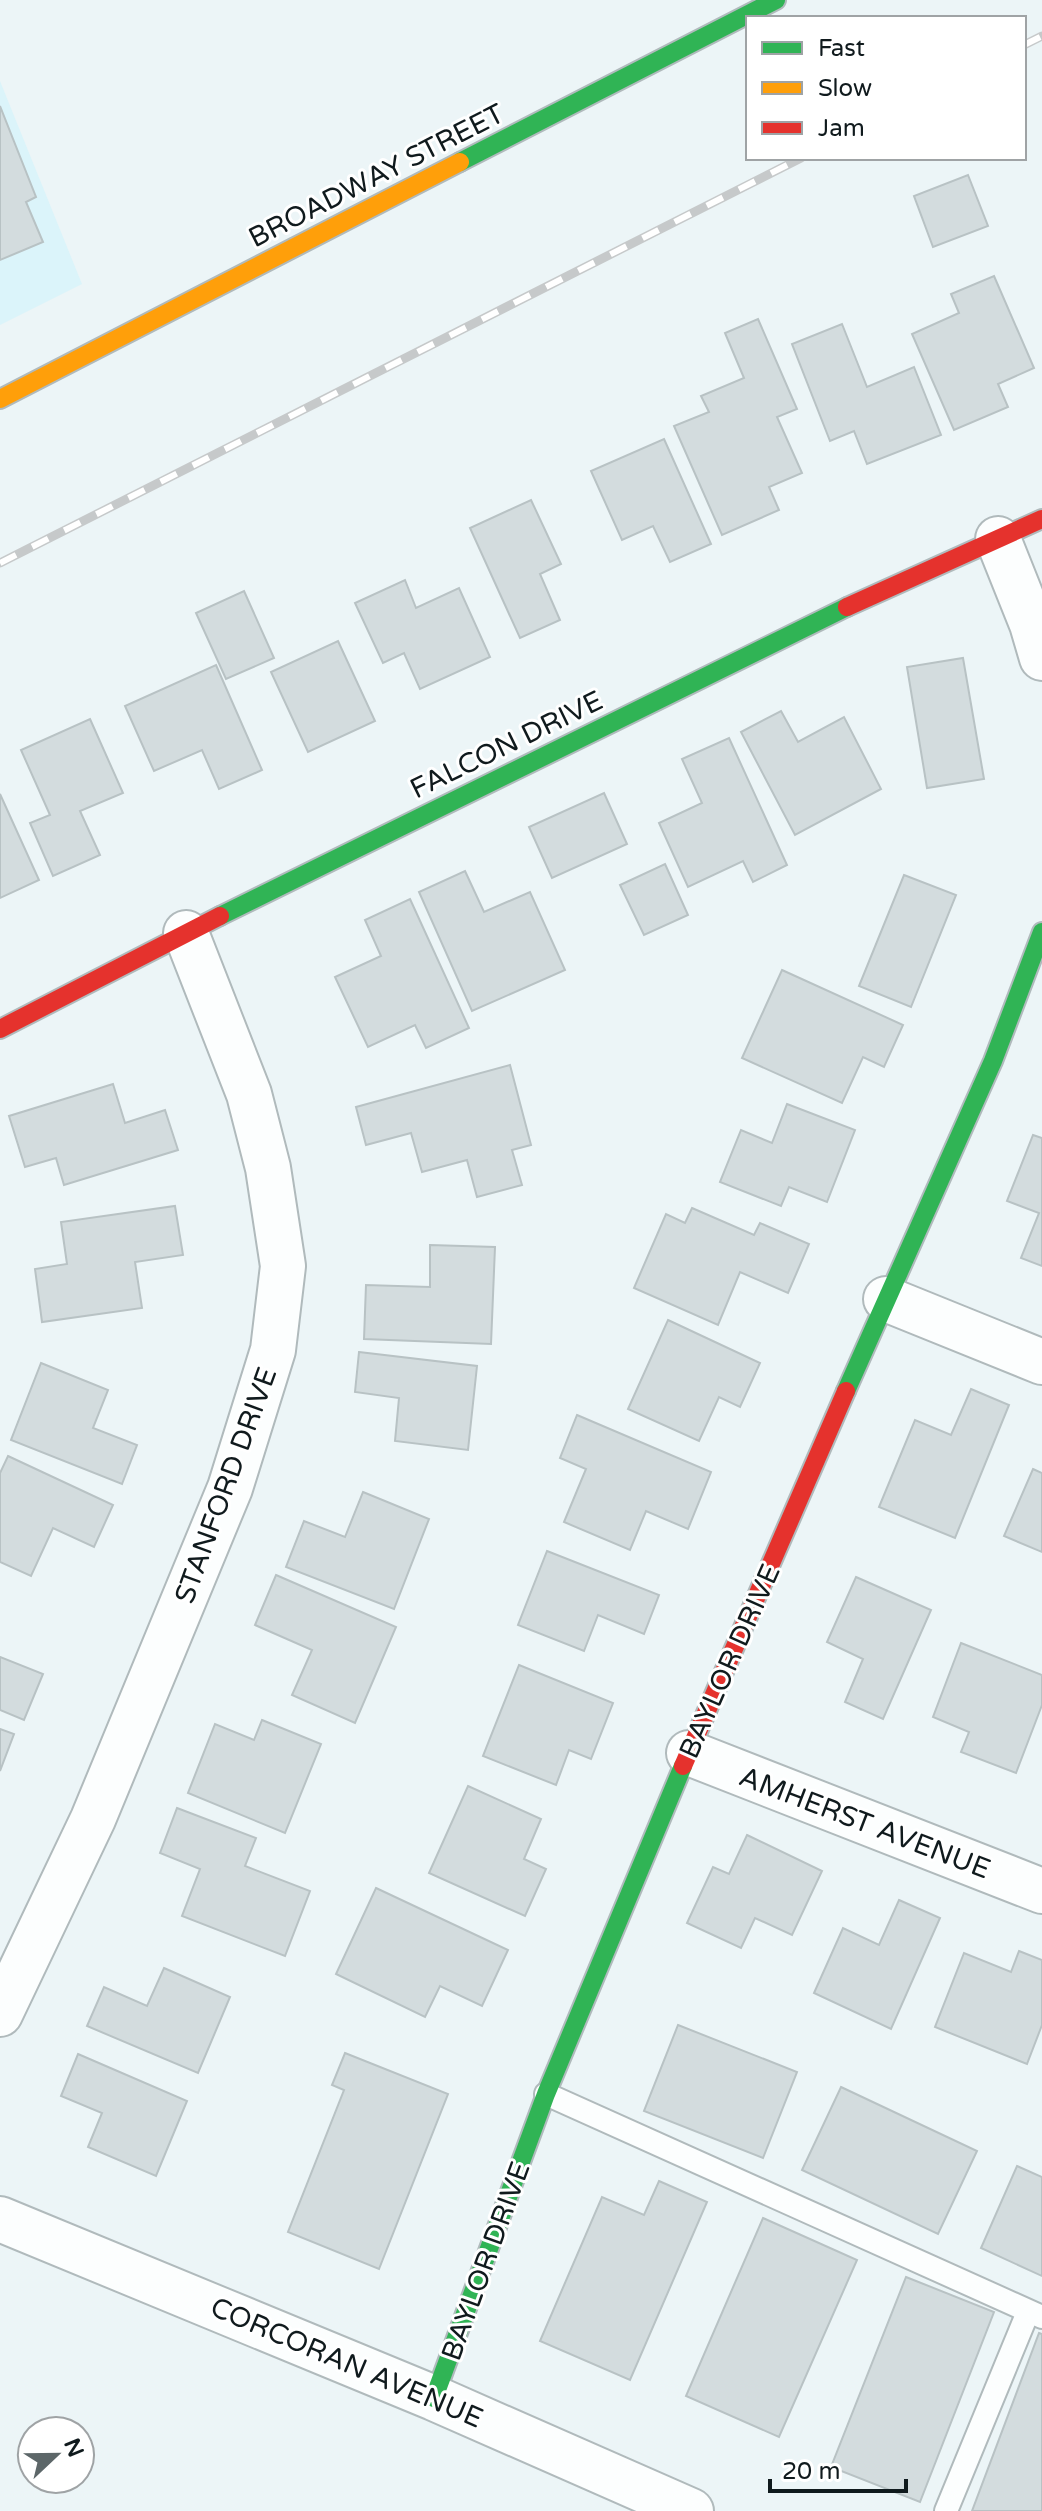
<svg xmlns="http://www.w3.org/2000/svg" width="1042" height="2511" font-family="'Varela Round',sans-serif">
	<rect width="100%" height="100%" fill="#ecf5f7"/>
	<polygon fill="#dbf4fa" points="0,81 82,284 0,325"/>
	<g fill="#d3dcde" stroke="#b8c2c4" stroke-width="2">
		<polygon points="0,106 36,197 26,202 43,242 0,260"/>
		<polygon points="968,175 988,226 933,247 914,196"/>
		<polygon points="994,276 1034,368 998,384 1008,407 954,430 912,334 959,313 951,294"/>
		<polygon points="758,319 797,409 777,417 802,473 769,487 779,510 722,535 674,426 709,412 701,396 744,378 725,333"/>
		<polygon points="842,324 867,387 914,367 941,435 867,464 854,431 830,441 792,344"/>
		<polygon points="664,439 711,544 670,562 653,526 622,540 591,471"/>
		<polygon points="531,500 561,564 540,574 560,620 520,638 470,528"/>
		<polygon points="405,580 416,608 459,588 490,657 420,689 404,653 383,663 355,603"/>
		<polygon points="244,591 274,658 226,679 196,613"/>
		<polygon points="338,641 375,721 308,752 271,672"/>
		<polygon points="963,658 984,779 927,788 907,667"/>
		<polygon points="216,665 262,770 219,789 202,750 154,771 125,706"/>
		<polygon points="781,711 798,742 844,717 881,789 795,835 741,732"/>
		<polygon points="90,719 123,793 80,811 100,855 53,876 30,823 50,815 21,750"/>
		<polygon points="729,738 787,865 753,882 743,861 688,887 659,823 702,803 682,759"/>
		<polygon points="604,793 627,844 552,878 529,827"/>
		<polygon points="0,794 39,880 0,898"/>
		<polygon points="665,864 688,915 644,935 620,885"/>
		<polygon points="465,871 484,912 530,892 565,970 472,1011 419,892"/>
		<polygon points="904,875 956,895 911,1007 859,986"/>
		<polygon points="410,899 469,1028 426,1048 415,1025 368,1047 335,977 381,956 365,920"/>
		<polygon points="782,970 903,1025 884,1067 863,1057 842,1103 742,1058"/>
		<polygon points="510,1065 531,1145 512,1150 522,1185 477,1197 467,1160 422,1172 411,1133 366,1145 356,1107"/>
		<polygon points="113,1084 125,1123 165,1110 178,1150 64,1185 56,1158 25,1167 9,1116"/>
		<polygon points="787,1104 855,1130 827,1202 789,1187 781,1206 720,1182 741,1130 772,1143"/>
		<polygon points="1033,1135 1042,1138 1042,1266 1021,1258 1039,1213 1007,1201"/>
		<polygon points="175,1206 183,1255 135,1262 142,1308 42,1322 35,1269 67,1264 61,1222"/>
		<polygon points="692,1208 754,1235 760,1223 809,1244 788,1293 740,1272 718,1325 634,1288 666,1214 685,1223"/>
		<polygon points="430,1245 495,1247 491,1344 364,1339 366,1285 430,1287"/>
		<polygon points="668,1320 760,1363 740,1407 719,1397 699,1441 628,1409"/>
		<polygon points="359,1352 477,1366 468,1450 395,1441 399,1398 355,1392"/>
		<polygon points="41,1363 108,1390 93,1428 137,1445 122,1484 11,1440"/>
		<polygon points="971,1389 1009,1405 955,1538 879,1507 915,1420 951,1435"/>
		<polygon points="577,1415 711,1472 688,1529 646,1511 630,1550 564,1522 586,1469 560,1458"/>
		<polygon points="8,1456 113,1505 94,1547 53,1528 31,1576 0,1562 0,1473"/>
		<polygon points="1033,1469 1042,1473 1042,1552 1004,1536"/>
		<polygon points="363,1492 429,1519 394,1609 286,1567 304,1521 345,1537"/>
		<polygon points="547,1551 659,1595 644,1634 598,1615 584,1651 518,1625"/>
		<polygon points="276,1575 396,1627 355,1723 292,1695 312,1650 255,1625"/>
		<polygon points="856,1577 931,1610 883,1719 845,1702 863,1659 827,1642"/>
		<polygon points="961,1643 1042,1675 1042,1705 1016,1773 961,1752 969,1732 933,1717"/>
		<polygon points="0,1657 43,1674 24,1720 0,1710"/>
		<polygon points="519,1665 613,1703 591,1759 569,1750 556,1785 483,1756"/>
		<polygon points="262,1720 321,1744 285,1833 188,1793 215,1724 254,1740"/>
		<polygon points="0,1729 14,1734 0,1771"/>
		<polygon points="468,1786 541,1819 524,1859 546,1869 525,1916 429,1873"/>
		<polygon points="177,1808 256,1838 245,1866 310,1891 285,1956 182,1916 200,1869 160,1853"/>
		<polygon points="747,1835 822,1871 792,1935 755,1918 741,1948 687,1923 713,1867 729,1874"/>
		<polygon points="376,1888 508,1950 482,2006 440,1986 425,2017 336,1974"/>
		<polygon points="899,1900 940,1918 891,2029 814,1993 843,1928 879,1945"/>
		<polygon points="1019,1951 1042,1960 1042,2025 1027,2064 935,2027 964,1953 1011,1972"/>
		<polygon points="164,1968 230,1997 198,2073 87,2026 104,1987 147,2006"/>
		<polygon points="678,2025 797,2072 763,2158 644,2111"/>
		<polygon points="345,2053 448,2094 379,2269 288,2232 344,2090 332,2085"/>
		<polygon points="78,2054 187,2101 156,2176 88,2147 102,2113 61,2096"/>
		<polygon points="841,2087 977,2151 938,2234 802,2170"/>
		<polygon points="1017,2166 1042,2177 1042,2276 981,2248"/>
		<polygon points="659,2181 707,2202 630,2380 540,2341 602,2197 644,2215"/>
		<polygon points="763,2218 857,2260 779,2437 686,2396"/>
		<polygon points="906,2277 994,2312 920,2502 831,2467"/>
		<polygon points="1039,2333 1042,2334 1042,2511 972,2511"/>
	</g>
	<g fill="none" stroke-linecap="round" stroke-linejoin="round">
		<defs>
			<g id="lane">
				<polyline points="546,2094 1042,2317"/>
				<polyline points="946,2511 1028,2312"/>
			</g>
			<g id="street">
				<polyline points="998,539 1032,624 1042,658"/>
				<polyline points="886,1299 1042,1362"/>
				<polyline points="689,1753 1042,1891"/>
				<polyline points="0,2014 93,1819 230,1488 273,1350 283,1266 268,1168 249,1094 186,933"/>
				<polyline points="0,2219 434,2398 691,2511"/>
			</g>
			<g id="fast">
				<polyline points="460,162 776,0"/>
				<polyline points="220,916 847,607"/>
				<polyline points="846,1391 993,1061 1042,932"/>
				<polyline points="434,2398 546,2094 683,1766"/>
			</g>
			<polyline id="slow" points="0,399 460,162"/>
			<g id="jam">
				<polyline points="847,607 1042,519"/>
				<polyline points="0,1029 220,916"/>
				<polyline points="683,1766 846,1391"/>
			</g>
		</defs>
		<use href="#lane" stroke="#b0babc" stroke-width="26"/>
		<use href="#street" stroke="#b0babc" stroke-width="48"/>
		<use href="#fast" stroke="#b0babc" stroke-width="22"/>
		<use href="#slow" stroke="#b0babc" stroke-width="22"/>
		<use href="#jam" stroke="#b0babc" stroke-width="22"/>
		<use href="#lane" stroke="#fcfefe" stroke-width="22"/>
		<use href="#street" stroke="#fcfefe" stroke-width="44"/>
		<use href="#fast" stroke="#30b455" stroke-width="18"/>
		<use href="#slow" stroke="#ff9f0a" stroke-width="18"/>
		<use href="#jam" stroke="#e5322d" stroke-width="18"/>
		<defs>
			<g id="rail">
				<polyline points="1024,45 1042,36"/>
				<polyline points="0,563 801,158"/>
			</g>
		</defs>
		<use href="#rail" stroke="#c6c9ca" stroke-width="9"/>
		<use href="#rail" stroke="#fff" stroke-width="6" stroke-dasharray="18" stroke-linecap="butt"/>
	</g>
	<g text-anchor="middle" stroke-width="6" stroke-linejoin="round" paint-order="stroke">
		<g font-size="28" fill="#101a1d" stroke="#fff">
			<text transform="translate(376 175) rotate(-27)" y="10">BROADWAY STREET</text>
			<text transform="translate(506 744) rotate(-26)" y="10">FALCON DRIVE</text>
			<text transform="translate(225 1485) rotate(-70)" y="10">STANFORD DRIVE</text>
			<text transform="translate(729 1661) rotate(-66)" y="10">BAYLOR DRIVE</text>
			<text transform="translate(865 1822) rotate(21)" y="10">AMHERST AVENUE</text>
			<text transform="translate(485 2261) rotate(-70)" y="10">BAYLOR DRIVE</text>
			<text transform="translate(347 2362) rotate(23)" y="10">CORCORAN AVENUE</text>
		</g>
	</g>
	<rect x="746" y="16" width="280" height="144" fill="#ffffff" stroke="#9fa3a5" stroke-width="2"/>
	<rect x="762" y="42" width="40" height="12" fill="#30b455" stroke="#9fa3a5" stroke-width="2"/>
	<text x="818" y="56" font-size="24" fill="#101a1d">Fast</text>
	<rect x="762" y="82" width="40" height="12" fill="#ff9f0a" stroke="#9fa3a5" stroke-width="2"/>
	<text x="818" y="96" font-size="24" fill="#101a1d">Slow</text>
	<rect x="762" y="122" width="40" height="12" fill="#e5322d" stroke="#9fa3a5" stroke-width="2"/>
	<text x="818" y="136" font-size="24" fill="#101a1d">Jam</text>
	<g transform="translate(56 2455) rotate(68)"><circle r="38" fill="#ffffff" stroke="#9fa3a5" stroke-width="2"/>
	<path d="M0-6L14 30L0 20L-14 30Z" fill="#5d6769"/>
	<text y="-12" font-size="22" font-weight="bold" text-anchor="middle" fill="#101a1d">N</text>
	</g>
	<path d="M770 2479v12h136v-12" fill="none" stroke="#101a1d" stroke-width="4"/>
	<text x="782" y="2479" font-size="24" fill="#101a1d" stroke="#ffffff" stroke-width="6" paint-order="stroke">20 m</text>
</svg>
